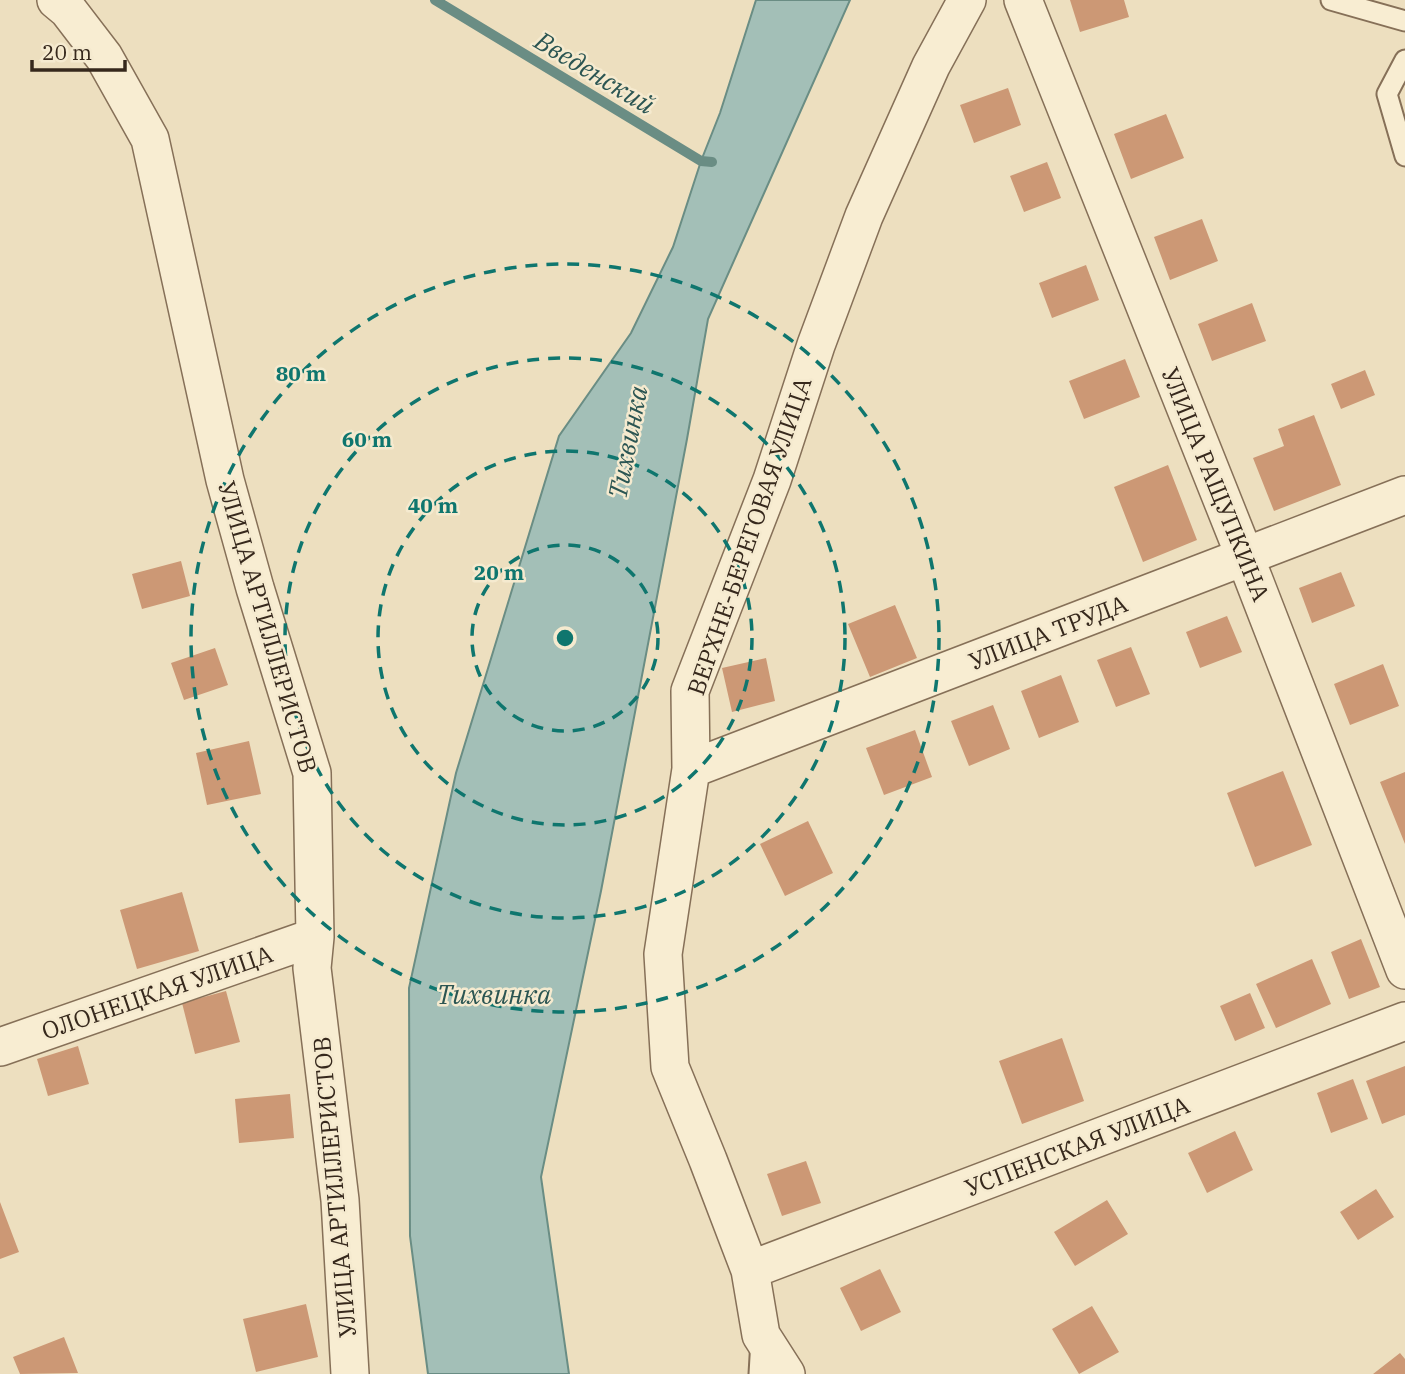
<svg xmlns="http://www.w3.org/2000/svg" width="1405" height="1374" font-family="'IBM Plex Serif',serif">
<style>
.water{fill:#a3bfb7;stroke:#6a8d84;stroke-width:2}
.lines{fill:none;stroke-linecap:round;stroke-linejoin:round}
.stream{stroke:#6a8d84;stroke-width:10}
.building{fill:#cc9875}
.service-casing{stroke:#867058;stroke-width:23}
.minor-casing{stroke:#867058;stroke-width:40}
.service{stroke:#f8edd2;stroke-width:19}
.minor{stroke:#f8edd2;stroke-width:37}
.ring{fill:none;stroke:#0f766e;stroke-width:3.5;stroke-dasharray:12 9}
.labels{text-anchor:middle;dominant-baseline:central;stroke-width:5;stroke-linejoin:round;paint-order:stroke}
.street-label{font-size:24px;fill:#36281c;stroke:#f5eacf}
.water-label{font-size:26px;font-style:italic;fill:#2b5552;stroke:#f5eacf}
.centre{fill:#0f766e;stroke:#f5eacf;stroke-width:3.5}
.ring-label{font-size:21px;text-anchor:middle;font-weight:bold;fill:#0f766e;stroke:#f5eacf;stroke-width:5;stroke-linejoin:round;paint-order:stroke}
</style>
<rect width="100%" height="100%" fill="#eddfbf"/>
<!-- water -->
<path class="water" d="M 756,0 L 850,0 L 708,319 L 687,439 L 601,891 L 541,1177 L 569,1374 L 428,1374 L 410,1236 L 409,988 L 456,773 L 559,436 L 631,333 L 673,247 L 701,161 L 720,113 Z"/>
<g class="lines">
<!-- stream -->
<path class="stream" d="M 435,0 L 701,161 L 712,162"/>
</g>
<!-- building -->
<path class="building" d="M 1070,0 L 1124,0 L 1129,17 L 1080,32 Z
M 1008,88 L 1021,125 L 974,143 L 960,105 Z
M 1166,114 L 1184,158 L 1131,179 L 1114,134 Z
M 1047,162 L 1061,198 L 1024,212 L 1010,176 Z
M 1202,219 L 1218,261 L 1170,280 L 1154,237 Z
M 1086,265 L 1099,300 L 1052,318 L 1039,283 Z
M 1252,303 L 1266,341 L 1212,361 L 1198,324 Z
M 1125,359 L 1140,397 L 1084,419 L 1069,381 Z
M 1365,370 L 1375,395 L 1341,409 L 1331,384 Z
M 1314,415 L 1341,485 L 1274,511 L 1253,458 L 1284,446 L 1278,429 Z
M 1168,465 L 1197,540 L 1143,562 L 1114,487 Z
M 181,561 L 190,596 L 142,609 L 132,574 Z
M 1341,572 L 1355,606 L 1312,623 L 1299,588 Z
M 895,605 L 917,658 L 870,677 L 848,624 Z
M 1227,616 L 1242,652 L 1200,668 L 1186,632 Z
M 1131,647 L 1150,694 L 1116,707 L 1097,660 Z
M 215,648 L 228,685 L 184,700 L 171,663 Z
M 766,658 L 775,701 L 732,712 L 722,668 Z
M 1383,664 L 1399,706 L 1350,725 L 1334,684 Z
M 1061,675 L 1079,722 L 1039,738 L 1021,691 Z
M 993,705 L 1010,749 L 969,766 L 951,721 Z
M 915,730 L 932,777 L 884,795 L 866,748 Z
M 249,741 L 261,794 L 207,805 L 196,753 Z
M 1283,771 L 1312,845 L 1255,867 L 1227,793 Z
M 1405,772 L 1405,844 L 1380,782 Z
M 808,821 L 833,873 L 785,896 L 760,844 Z
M 182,892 L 199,951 L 137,969 L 120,910 Z
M 1361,939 L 1380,987 L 1349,999 L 1331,952 Z
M 1312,959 L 1331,1004 L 1276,1028 L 1256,984 Z
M 226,991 L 240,1042 L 195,1054 L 182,1003 Z
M 1250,993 L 1265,1028 L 1235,1041 L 1220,1006 Z
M 1062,1038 L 1084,1101 L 1022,1124 L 999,1061 Z
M 78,1046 L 89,1084 L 48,1096 L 37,1059 Z
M 1405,1066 L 1405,1115 L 1382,1124 L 1366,1081 Z
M 1353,1079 L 1368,1119 L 1331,1133 L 1317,1093 Z
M 290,1094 L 294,1138 L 239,1143 L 235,1099 Z
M 1235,1131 L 1253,1170 L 1207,1193 L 1188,1153 Z
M 806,1161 L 821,1203 L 782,1216 L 767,1174 Z
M 1376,1189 L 1394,1217 L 1358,1240 L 1340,1212 Z
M 1107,1200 L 1128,1234 L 1075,1266 L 1054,1232 Z
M 0,1202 L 19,1252 L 0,1259 Z
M 880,1269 L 901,1312 L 861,1331 L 840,1288 Z
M 306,1304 L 318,1357 L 256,1372 L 243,1319 Z
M 1092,1306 L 1119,1352 L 1079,1374 L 1052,1329 Z
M 64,1337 L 78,1373 L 20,1374 L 13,1357 Z
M 1400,1353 L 1405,1359 L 1405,1374 L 1373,1374 Z"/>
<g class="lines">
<!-- service casing -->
<g class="service-casing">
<path id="service" d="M 1331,0 L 1405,21
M 1405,60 L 1387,94 L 1405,156
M 759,1374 L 761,1340"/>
</g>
<!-- minor casing -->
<g class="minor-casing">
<path id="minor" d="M 56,0 L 68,10 L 104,57 L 150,139 L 225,480 L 255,588 L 312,773 L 315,937 L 312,968 L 340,1200 L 350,1374
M 1023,0 L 1245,557 L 1405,970
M 691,769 L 1405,495
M 0,1047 L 315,937
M 750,1270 L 1405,1021
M 786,1374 L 761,1335 L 750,1270 L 708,1160 L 670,1067 L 663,954 L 691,769 L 690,691 L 772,480 L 816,345 L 864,216 L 931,66 L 967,0"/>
</g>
<!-- service -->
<use href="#service" class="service"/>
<!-- minor -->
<use href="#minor" class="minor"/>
</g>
<!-- distance rings -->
<g class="ring">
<circle cx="565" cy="638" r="93"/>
<circle cx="565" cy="638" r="187"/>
<circle cx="565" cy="638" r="280"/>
<circle cx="565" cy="638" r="374"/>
</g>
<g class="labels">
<!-- street labels -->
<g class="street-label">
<text transform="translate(1216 484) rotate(68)">УЛИЦА РАЩУПКИНА</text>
<text transform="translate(749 536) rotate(-71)">ВЕРХНЕ-БЕРЕГОВАЯ УЛИЦА</text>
<text transform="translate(268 627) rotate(74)">УЛИЦА АРТИЛЛЕРИСТОВ</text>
<text transform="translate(1048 632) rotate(-21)">УЛИЦА ТРУДА</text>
<text transform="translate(157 992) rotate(-19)">ОЛОНЕЦКАЯ УЛИЦА</text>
<text transform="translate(1077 1146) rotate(-21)">УСПЕНСКАЯ УЛИЦА</text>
<text transform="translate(334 1187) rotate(-95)">УЛИЦА АРТИЛЛЕРИСТОВ</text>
</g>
<!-- water labels -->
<g class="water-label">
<text transform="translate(595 72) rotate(31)">Введенский</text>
<text transform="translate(627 442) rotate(-79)">Тихвинка</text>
<text x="494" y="994">Тихвинка</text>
</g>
</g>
<circle cx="565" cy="638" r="10" class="centre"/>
<g class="ring-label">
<text x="301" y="381">80 m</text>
<text x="367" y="447">60 m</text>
<text x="433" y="513">40 m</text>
<text x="499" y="580">20 m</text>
</g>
<!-- scale -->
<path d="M32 60v10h93v-10" fill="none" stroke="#36281c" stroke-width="3.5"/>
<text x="42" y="60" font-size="21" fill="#36281c" stroke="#f5eacf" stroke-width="5" paint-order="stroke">20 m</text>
</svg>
